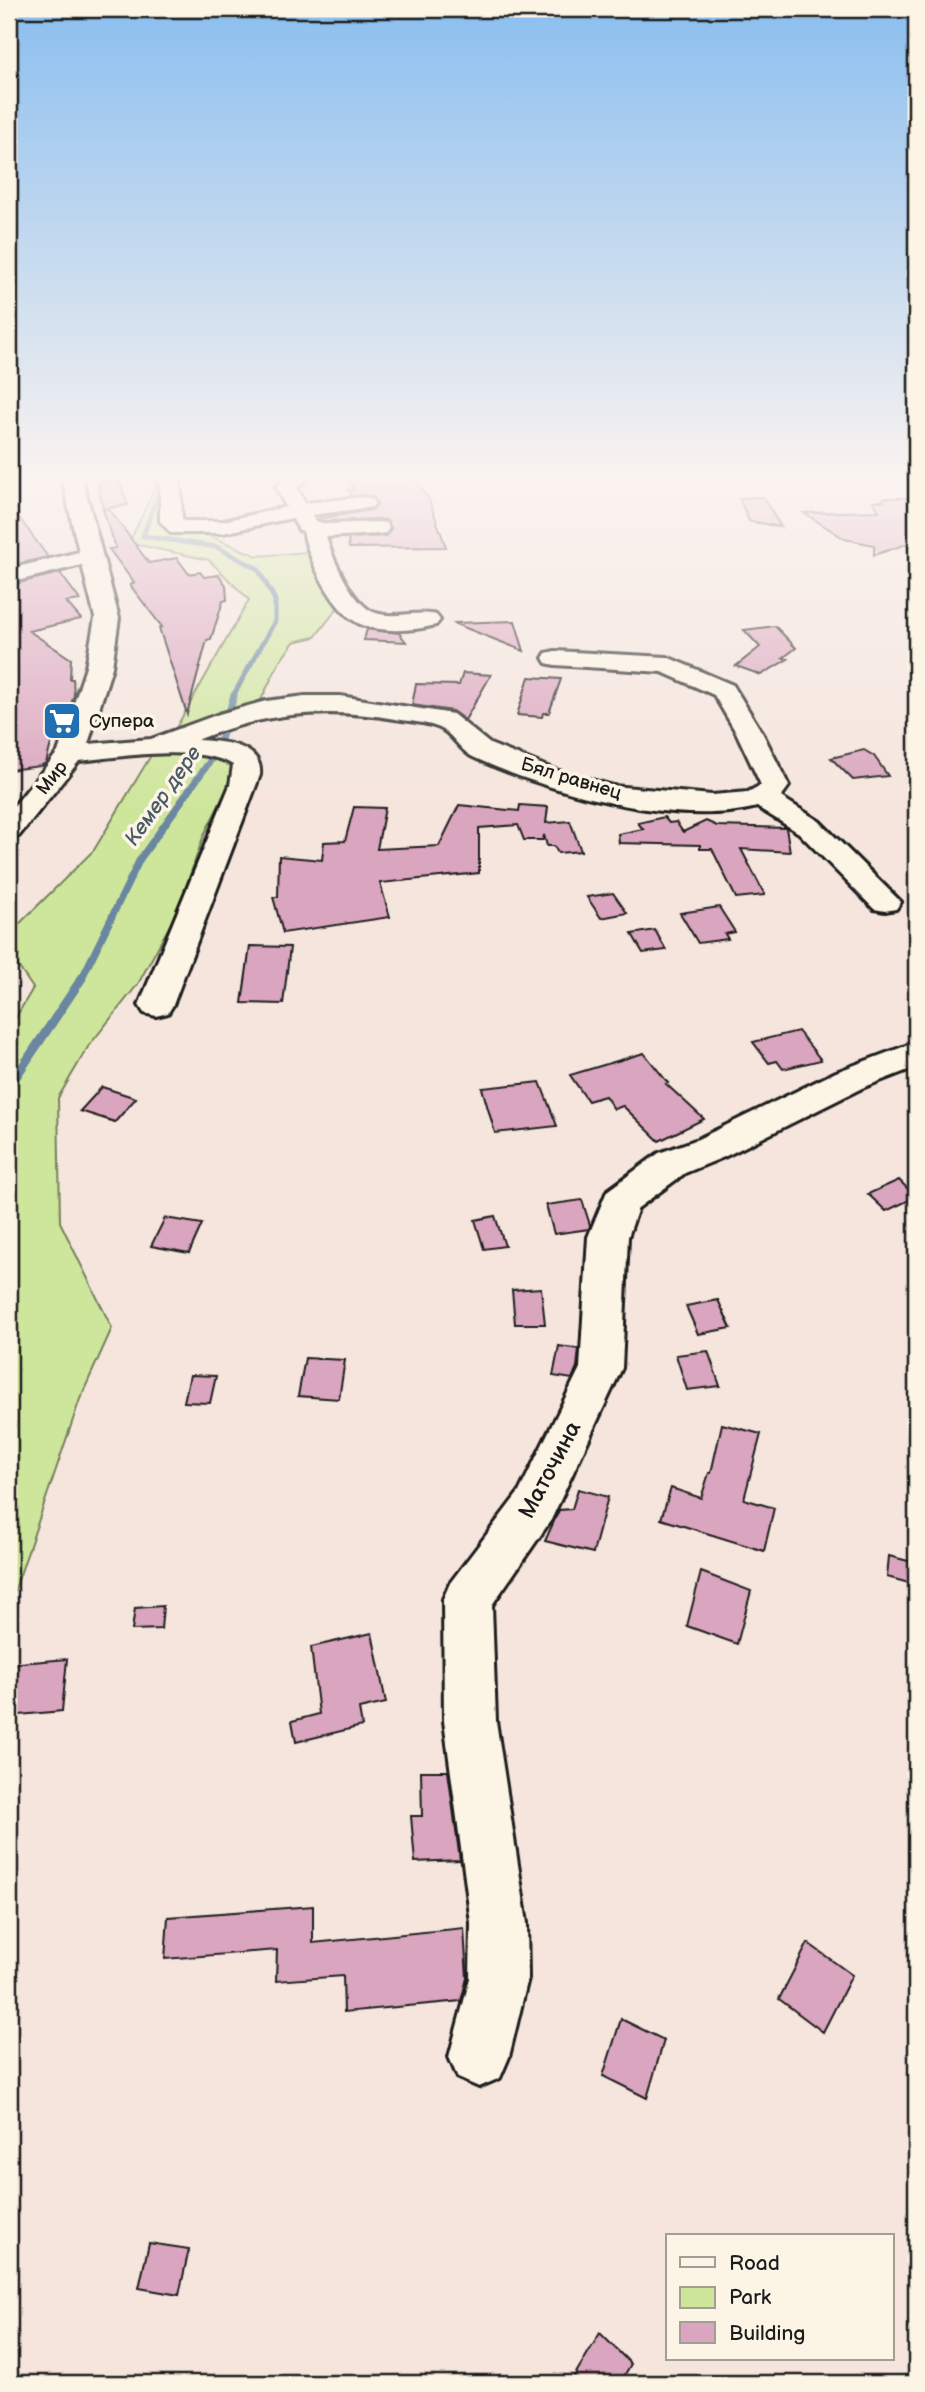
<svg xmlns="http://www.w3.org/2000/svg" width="925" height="2392" font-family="'Balsamiq Sans',sans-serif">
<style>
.green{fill:#cee69c;stroke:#75815c;stroke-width:2}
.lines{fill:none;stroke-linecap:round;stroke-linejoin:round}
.stream-far2{stroke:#6a86a1;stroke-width:5}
.stream-far1{stroke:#6a86a1;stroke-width:7}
.stream{stroke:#6a86a1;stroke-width:9}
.building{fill:#daa5be;stroke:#1c1c1c;stroke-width:2}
.minor-casing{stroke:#1c1c1c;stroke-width:6}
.minor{fill:#fcf5e5;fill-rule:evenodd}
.labels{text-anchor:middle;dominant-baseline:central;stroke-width:7;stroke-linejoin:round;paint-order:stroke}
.far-poi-label{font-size:19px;fill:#1c1c1c;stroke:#fcf5e5;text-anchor:start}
.far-street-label{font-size:19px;fill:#1c1c1c;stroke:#fcf5e5}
.far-water-label{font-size:21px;font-style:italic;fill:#4a5a69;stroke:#fcf5e5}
.street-label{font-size:23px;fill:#1c1c1c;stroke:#fcf5e5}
</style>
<rect width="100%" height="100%" fill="#f5e5dd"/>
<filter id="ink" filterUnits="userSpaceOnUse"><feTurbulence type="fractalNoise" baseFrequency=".0143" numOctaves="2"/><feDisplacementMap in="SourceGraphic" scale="14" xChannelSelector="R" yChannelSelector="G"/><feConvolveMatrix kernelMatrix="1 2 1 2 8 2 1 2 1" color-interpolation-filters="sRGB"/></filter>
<g filter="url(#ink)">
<!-- green -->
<path class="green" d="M 150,474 L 166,476 L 168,528 L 210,536 L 257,556 L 307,552 L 325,587 L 339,606 L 315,637 L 294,642 L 279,663 L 255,712 L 168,742 L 249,600 L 209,560 L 129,543 L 157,484 Z
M 156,747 L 242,759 L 204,835 L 177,912 L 138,984 L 88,1047 L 58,1098 L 60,1222 L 112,1328 L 80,1399 L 9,1607 L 9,1018 L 15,1019 L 33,988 L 9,953 L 9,934 L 94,850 Z"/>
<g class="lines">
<!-- stream-far2 -->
<path class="stream-far2" d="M 159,474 L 160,488 L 143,536 L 217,547 L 258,569 L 275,600 L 275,621 L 233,696"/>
<!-- stream-far1 -->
<path class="stream-far1" d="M 81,980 L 140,859 L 218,750 L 234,695"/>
<!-- stream -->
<path class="stream" d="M 9,1087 L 82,978"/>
</g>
<!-- building -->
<path class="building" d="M 343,474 L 376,474 L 380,479 L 411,474 L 429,500 L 446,547 L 349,548 L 348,538 L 386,536 L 391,527 L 386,520 L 378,519 L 327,521 L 317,519 L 372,510 L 377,505 L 373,496 L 352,496 L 348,490 L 354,489 Z
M 119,480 L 128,505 L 108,508 L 149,563 L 177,558 L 189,574 L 200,572 L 204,577 L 219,575 L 226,585 L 227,600 L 223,601 L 211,639 L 207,640 L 187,714 L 159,628 L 162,627 L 130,585 L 134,583 L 109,549 L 116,548 L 103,510 L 106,509 L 103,509 L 98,482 Z
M 763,497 L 781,527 L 749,521 L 739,498 Z
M 883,498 L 916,498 L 916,541 L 874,555 L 874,545 L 845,539 L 804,513 L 879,511 L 873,501 L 884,501 Z
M 9,504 L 48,557 L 9,566 Z
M 60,573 L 80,600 L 66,602 L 81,619 L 29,631 L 71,659 L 70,679 L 73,679 L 74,695 L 70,707 L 66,707 L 64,725 L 59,725 L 59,736 L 52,740 L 46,763 L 40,766 L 9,770 L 9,585 Z
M 515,621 L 524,651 L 453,623 Z
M 775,626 L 796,648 L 783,658 L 788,659 L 761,675 L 736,666 L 760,647 L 744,630 Z
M 367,629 L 399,633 L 406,642 L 364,640 Z
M 463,673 L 491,675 L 465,720 L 452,711 L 412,705 L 416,684 L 459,685 Z
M 529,677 L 561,679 L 549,713 L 543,713 L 542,717 L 517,715 Z
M 864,750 L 874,756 L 888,776 L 853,780 L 831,758 Z
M 459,805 L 519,811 L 520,805 L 548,807 L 546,823 L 570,821 L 581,851 L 558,853 L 554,846 L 547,846 L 544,835 L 543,840 L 524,840 L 518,825 L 479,828 L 479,873 L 380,883 L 390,917 L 283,933 L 273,897 L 278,897 L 279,856 L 322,860 L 324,842 L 345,841 L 354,807 L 385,808 L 377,849 L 439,846 Z
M 664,817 L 669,823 L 676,822 L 683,832 L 706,821 L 717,826 L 786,828 L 790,852 L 741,849 L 765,895 L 736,898 L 712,849 L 700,849 L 700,845 L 619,843 L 618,834 L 643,829 L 638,823 Z
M 613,893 L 627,913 L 601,918 L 587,897 Z
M 719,907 L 735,932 L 725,934 L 728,939 L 698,943 L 680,913 Z
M 655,930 L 666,950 L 643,953 L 632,934 Z
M 250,946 L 290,947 L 283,1004 L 242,1003 Z
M 798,1031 L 821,1060 L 783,1069 L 777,1061 L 769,1063 L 753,1042 Z
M 644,1053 L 668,1083 L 666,1084 L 704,1119 L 659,1141 L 623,1106 L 614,1109 L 605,1096 L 588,1101 L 570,1075 Z
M 540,1082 L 557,1126 L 495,1133 L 482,1088 Z
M 102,1087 L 136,1098 L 115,1122 L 80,1111 Z
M 899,1180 L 916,1197 L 886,1211 L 868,1194 Z
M 582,1200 L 590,1225 L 589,1229 L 554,1234 L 546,1205 Z
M 495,1216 L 505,1246 L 484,1249 L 475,1220 Z
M 165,1218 L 202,1224 L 189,1253 L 151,1246 Z
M 541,1288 L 545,1324 L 515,1324 L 512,1290 Z
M 718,1300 L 731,1328 L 698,1334 L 686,1306 Z
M 559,1346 L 579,1349 L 577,1367 L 572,1379 L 553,1376 Z
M 708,1351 L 720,1386 L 687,1390 L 676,1355 Z
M 305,1358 L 345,1360 L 339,1399 L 298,1396 Z
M 190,1375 L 216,1376 L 210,1403 L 184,1402 Z
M 722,1424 L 761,1434 L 744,1499 L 774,1508 L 764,1551 L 661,1519 L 671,1488 L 701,1498 L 709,1473 L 711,1473 Z
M 578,1489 L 608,1497 L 593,1553 L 545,1541 L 559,1510 L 572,1509 Z
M 889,1556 L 916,1563 L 916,1585 L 887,1577 Z
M 701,1572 L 751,1591 L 737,1644 L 687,1626 Z
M 163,1606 L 161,1629 L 132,1630 L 135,1608 Z
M 372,1633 L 386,1703 L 359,1709 L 362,1726 L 296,1742 L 292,1721 L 319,1714 L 311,1647 Z
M 67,1659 L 62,1711 L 9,1716 L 9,1664 Z
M 421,1771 L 448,1771 L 460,1860 L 415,1862 L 411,1816 L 422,1816 Z
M 313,1906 L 313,1943 L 464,1928 L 467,1978 L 461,2001 L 344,2012 L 343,1976 L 276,1981 L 277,1950 L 165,1959 L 168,1917 Z
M 808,1943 L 852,1975 L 823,2032 L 779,1999 Z
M 621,2019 L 664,2040 L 647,2098 L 603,2076 Z
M 149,2243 L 189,2249 L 179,2295 L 139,2288 Z
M 600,2333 L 631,2364 L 620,2383 L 570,2383 Z"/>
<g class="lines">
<!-- minor casing -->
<g class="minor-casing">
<path id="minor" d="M 61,474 L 81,474 L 119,618 L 112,667 L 88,744 L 151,739 L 219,714 L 266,701 L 305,696 L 340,696 L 453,714 L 490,744 L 555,770 L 613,786 L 712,795 L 748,792 L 761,785 L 737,734 L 714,695 L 662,672 L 555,665 L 546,663 L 543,658 L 546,653 L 555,651 L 667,657 L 733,685 L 763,734 L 789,786 L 781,797 L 819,821 L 901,902 L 896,909 L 885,911 L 874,909 L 799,833 L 757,807 C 676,828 548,792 473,757 C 459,750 452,732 437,727 C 424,722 408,721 395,719 C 325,707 263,713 197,740 C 220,741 263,744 260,775 L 173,1005 L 168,1013 L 156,1016 L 144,1013 L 139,1005 L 230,785 L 233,765 C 198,744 119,757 79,761 L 19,836 L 9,839 L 9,812 L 58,752 L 86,667 L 95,618 L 82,565 L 9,583 L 9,569 L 79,552 Z
M 160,474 L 180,474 L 182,519 L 184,521 L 223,521 L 286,507 L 276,487 L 290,474 L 312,474 L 297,488 L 305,503 L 365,497 L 372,499 L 375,503 L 372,507 L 312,515 L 315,521 L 327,524 L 378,522 L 386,523 L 389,528 L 386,533 L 378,534 L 326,537 C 333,559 353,606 376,613 C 395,619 417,610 436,615 L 440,620 L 436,625 C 414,631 381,633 360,624 C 333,612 308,558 303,531 L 299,530 L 292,518 L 223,533 L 171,533 L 160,521 Z
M 916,1042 L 916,1067 L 862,1088 L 724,1157 L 685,1173 L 638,1208 L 628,1237 L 622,1368 L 551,1520 L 492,1605 L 496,1721 L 527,1923 L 528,1978 L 509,2057 L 500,2078 L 479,2087 L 458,2078 L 449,2057 L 470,1978 L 471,1923 L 444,1721 L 443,1599 L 450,1583 L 519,1492 L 580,1368 L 588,1237 L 607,1191 L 659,1153 L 698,1139 L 836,1072 Z"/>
</g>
<!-- minor -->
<use href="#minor" class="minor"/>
</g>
</g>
<!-- sky -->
<linearGradient id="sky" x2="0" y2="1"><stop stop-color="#8abeef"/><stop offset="0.59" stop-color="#faf3f0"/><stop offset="1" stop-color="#faf3f0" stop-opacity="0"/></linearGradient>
<rect width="925" height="808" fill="url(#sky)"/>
<!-- icons -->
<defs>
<g id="supermarket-square" transform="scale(2.0125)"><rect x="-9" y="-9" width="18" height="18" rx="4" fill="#1f6fb2" stroke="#fcf5e5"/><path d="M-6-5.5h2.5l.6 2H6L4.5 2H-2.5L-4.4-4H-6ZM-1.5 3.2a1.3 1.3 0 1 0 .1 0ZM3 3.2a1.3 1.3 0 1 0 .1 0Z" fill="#fff"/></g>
</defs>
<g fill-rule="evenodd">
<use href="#supermarket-square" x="62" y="721"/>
</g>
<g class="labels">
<!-- far-poi labels -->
<g class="far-poi-label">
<text x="89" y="721">Супера</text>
</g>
<!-- far-street labels -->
<g class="far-street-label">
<text transform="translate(52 778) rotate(-52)">Мир</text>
<text transform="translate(571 779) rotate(17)">Бял равнец</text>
</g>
<!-- far-water labels -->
<g class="far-water-label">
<text transform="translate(163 796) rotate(-55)">Кемер дере</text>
</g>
<!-- street labels -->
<g class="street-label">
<text transform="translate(550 1470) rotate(-62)">Маточина</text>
</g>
</g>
<!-- margin -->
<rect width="925" height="2392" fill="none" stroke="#fcf5e5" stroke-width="35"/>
<rect x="18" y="18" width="890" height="2357" fill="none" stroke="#1c1c1c" stroke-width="2.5" filter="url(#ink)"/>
<!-- legend -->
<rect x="666" y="2234" width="228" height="126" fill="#fcf5e5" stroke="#a29e95" stroke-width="2"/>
<rect x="680" y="2257" width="35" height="10" fill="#fcf5e5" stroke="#a29e95" stroke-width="2"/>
<text x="729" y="2270" font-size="21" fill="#1c1c1c">Road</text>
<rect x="680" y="2287" width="35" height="21" fill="#cee69c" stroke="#a29e95" stroke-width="2"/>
<text x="729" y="2304" font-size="21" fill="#1c1c1c">Park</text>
<rect x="680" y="2322" width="35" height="21" fill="#daa5be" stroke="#a29e95" stroke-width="2"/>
<text x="729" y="2340" font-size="21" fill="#1c1c1c">Building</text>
</svg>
